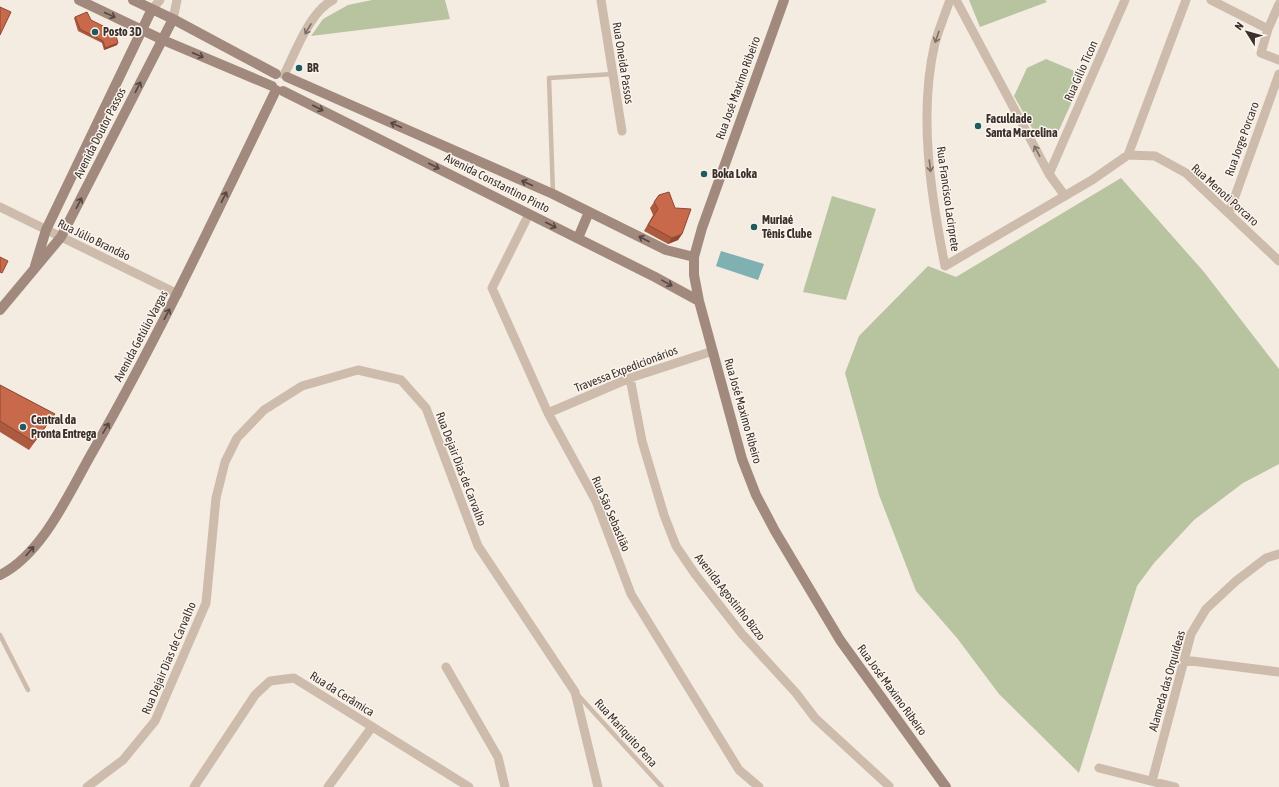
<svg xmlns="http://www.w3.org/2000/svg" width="1279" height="787" font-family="'Asap Condensed',sans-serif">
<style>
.green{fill:#b8c4a0}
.water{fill:#7fb0b2}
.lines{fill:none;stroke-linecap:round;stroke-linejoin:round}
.lane{stroke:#cdbbac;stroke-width:4.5}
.street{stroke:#cdbbac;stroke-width:9}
.secondary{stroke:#a18a7d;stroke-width:10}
.wall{fill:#ac5a40}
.shaded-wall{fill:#8c4a34}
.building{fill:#c8694b;stroke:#8c4a34}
.oneway{stroke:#544640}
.oneway2{stroke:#7d6f65}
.poi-dot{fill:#1f5a5e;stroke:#fbf5ee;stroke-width:1.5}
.labels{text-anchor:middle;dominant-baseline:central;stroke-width:3;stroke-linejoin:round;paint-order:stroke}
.poi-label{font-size:12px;font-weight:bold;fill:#3b302b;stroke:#fbf5ee;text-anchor:start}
.street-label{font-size:12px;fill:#3b302b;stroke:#fbf5ee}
</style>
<rect width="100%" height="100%" fill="#f4ebe1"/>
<!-- green -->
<path class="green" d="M 372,0 L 445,0 L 450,19 L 311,36 L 323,19 L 348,5 Z
M 969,0 L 1045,0 L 1047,2 L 980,27 Z
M 1046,59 L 1084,75 L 1055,139 L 1033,130 L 1014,96 L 1027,68 Z
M 1121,178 L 1204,272 L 1279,369 L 1279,464 L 1243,483 L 1194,520 L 1154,563 L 1137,586 L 1079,773 L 999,694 L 957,638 L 916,591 L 879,495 L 845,373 L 859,336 L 928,266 L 956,277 Z
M 832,196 L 876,209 L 846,300 L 803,292 Z"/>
<!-- water -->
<path class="water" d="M 721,251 L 764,264 L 758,280 L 716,266 Z"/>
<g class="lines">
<!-- lane -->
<path class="lane" d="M 553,194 L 549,78 L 613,74
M 0,635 L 28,690
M 578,695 L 662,787"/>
<!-- street -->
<path class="street" d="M 601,0 L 622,131
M 950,0 C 945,14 939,29 935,43 C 918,114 931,196 945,266 L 1092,180 L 1128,155 L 1155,156 L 1186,173 L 1279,261
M 956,0 L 1049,174 L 1065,196
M 1211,0 L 1268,29
M 1279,4 L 1268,29 L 1261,53 L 1279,60
M 152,9 L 160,0
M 173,19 L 177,0
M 284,75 C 295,53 310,11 333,0
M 1128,155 L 1186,0
M 1049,174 L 1125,0
M 0,207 L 178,294
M 1229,213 L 1279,74
M 529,214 L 492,288 L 548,413 L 596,501 L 631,594 L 739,770 L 759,787
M 630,378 L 642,441 L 664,515 L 676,546 L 695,574 L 742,634 L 796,693 L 815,718 L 889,786
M 548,413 L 630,378 L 713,351
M 1184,660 L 1279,672
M 446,667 L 498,757 L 505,787
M 1099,768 L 1175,787
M 1152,781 L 1191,634 L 1206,609 L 1236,581 L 1266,558 L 1279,554
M 87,787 L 123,760 L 155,721 L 206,603 L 216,498 L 225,462 L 237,438 L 264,410 L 302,386 L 358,370 L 401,380 L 426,408 L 478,546 L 575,692 L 598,787
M 194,787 L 255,695 L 270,681 L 294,678 L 469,787
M 328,787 L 372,727"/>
<!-- secondary -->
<path class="secondary" d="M 79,0 L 163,40 L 272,86
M 133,0 L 173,19 L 276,74
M 784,0 L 702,228 L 694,257 L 694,275 L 699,301 L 742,459 L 756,495 L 775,531 L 840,640 L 946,787
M 287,77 L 553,194 L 666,250 L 694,257
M 283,91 L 655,277 L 699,301
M 578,238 L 589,212
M 35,266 L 46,230 L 152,9
M 0,310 L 61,237 L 173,19
M 0,575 C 43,554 70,491 93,451 C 160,334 217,212 276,90"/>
</g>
<!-- wall -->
<path class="wall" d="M 75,17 L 91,20 L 117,45 L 104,50 L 102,43 L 78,31 L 74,18 Z
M 659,195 L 682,234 L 678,240 L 668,244 L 644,231 L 653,215 L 650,208 Z
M 0,385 L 55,414 L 29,450 L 0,432 Z"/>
<!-- shaded-wall -->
<path class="shaded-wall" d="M 118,43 L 117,45 L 104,50 L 105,48 Z
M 682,234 L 678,240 L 668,244 L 672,238 Z"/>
<!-- building -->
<path class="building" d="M 0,7 L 11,12 L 0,35 Z
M 87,12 L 91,20 L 115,32 L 118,43 L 105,48 L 103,41 L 80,29 L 75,17 Z
M 669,192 L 675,208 L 691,209 L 682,234 L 672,238 L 648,225 L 658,209 L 654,202 L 659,195 Z
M 0,257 L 8,261 L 2,273 L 0,272 Z
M 0,385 L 55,414 L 34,442 L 0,421 Z"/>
<!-- one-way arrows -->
<defs><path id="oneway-shaft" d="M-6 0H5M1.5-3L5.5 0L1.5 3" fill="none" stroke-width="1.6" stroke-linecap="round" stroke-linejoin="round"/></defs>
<g class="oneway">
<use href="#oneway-shaft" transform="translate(110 15) rotate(25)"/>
<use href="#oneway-shaft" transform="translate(198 55) rotate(23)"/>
<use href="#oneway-shaft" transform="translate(138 87) rotate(-63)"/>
<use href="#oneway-shaft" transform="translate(318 108) rotate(27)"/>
<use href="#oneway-shaft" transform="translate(396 125) rotate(-156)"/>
<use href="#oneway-shaft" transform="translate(434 166) rotate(27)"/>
<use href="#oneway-shaft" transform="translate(527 183) rotate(-156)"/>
<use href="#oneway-shaft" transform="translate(224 197) rotate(-64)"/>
<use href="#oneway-shaft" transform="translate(79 203) rotate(-63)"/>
<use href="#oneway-shaft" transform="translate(551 225) rotate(27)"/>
<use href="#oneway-shaft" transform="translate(644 239) rotate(-153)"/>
<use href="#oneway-shaft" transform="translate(667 283) rotate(29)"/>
<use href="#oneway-shaft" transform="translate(167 314) rotate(-62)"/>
<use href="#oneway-shaft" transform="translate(106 428) rotate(-60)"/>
<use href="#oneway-shaft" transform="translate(30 551) rotate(-49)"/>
</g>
<g class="oneway2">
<use href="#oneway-shaft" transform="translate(308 29) rotate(121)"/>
<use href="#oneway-shaft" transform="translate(937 37) rotate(109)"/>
<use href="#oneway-shaft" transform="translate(1037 151) rotate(-118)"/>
<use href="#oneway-shaft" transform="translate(930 166) rotate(83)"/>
</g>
<!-- markers -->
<g class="poi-dot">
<circle cx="95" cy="32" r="4"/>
<circle cx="299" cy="68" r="4"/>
<circle cx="978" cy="126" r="4"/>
<circle cx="704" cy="174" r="4"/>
<circle cx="754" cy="227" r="4"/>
<circle cx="23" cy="427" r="4"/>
</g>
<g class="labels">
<!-- poi labels -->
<g class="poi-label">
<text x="103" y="32">Posto 3D</text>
<text x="307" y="68">BR</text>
<text x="986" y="119">Faculdade<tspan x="986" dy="14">Santa Marcelina</tspan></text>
<text x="712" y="174">Boka Loka</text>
<text x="762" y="220">Muriaé<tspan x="762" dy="14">Tênis Clube</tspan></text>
<text x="31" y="420">Central da<tspan x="31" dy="14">Pronta Entrega</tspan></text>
</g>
<!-- street labels -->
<g class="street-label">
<text transform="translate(623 63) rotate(81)">Rua Oneida Passos</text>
<text transform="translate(1081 71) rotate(-66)">Rua Gilio Ticon</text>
<text transform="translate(738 88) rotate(-70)">Rua José Maximo Ribeiro</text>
<text transform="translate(100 133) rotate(-63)">Avenida Doutor Passos</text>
<text transform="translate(1242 139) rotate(-70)">Rua Jorge Porcaro</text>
<text transform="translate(497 183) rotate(27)">Avenida Constantino Pinto</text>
<text transform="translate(1225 195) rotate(42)">Rua Menoti Porcaro</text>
<text transform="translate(948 199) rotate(82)">Rua Francisco Lacirprete</text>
<text transform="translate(94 240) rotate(26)">Rua Júlio Brandão</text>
<text transform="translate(141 336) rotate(-62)">Avenida Getúlio Vargas</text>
<text transform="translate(626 369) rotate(-21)">Travessa Expedicionários</text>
<text transform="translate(743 411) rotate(74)">Rua José Maximo Ribeiro</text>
<text transform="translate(461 469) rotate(69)">Rua Dejair Dias de Carvalho</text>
<text transform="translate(611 514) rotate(67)">Rua São Sebastião</text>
<text transform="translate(730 597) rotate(52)">Avenida Agostinho Bizzo</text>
<text transform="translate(169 658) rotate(-67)">Rua Dejair Dias de Carvalho</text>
<text transform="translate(1167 681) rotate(-74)">Alameda das Orquídeas</text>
<text transform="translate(892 690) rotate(54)">Rua José Maximo Ribeiro</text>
<text transform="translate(342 694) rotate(32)">Rua da Cerâmica</text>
<text transform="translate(626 733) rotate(48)">Rua Mariquito Pena</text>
</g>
</g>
<!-- north arrow -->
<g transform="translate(1247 32) rotate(307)" stroke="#fbf5ee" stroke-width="3" paint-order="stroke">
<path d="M0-3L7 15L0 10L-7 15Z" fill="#3b302b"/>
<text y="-6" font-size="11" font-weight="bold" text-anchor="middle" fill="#3b302b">N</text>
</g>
</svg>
